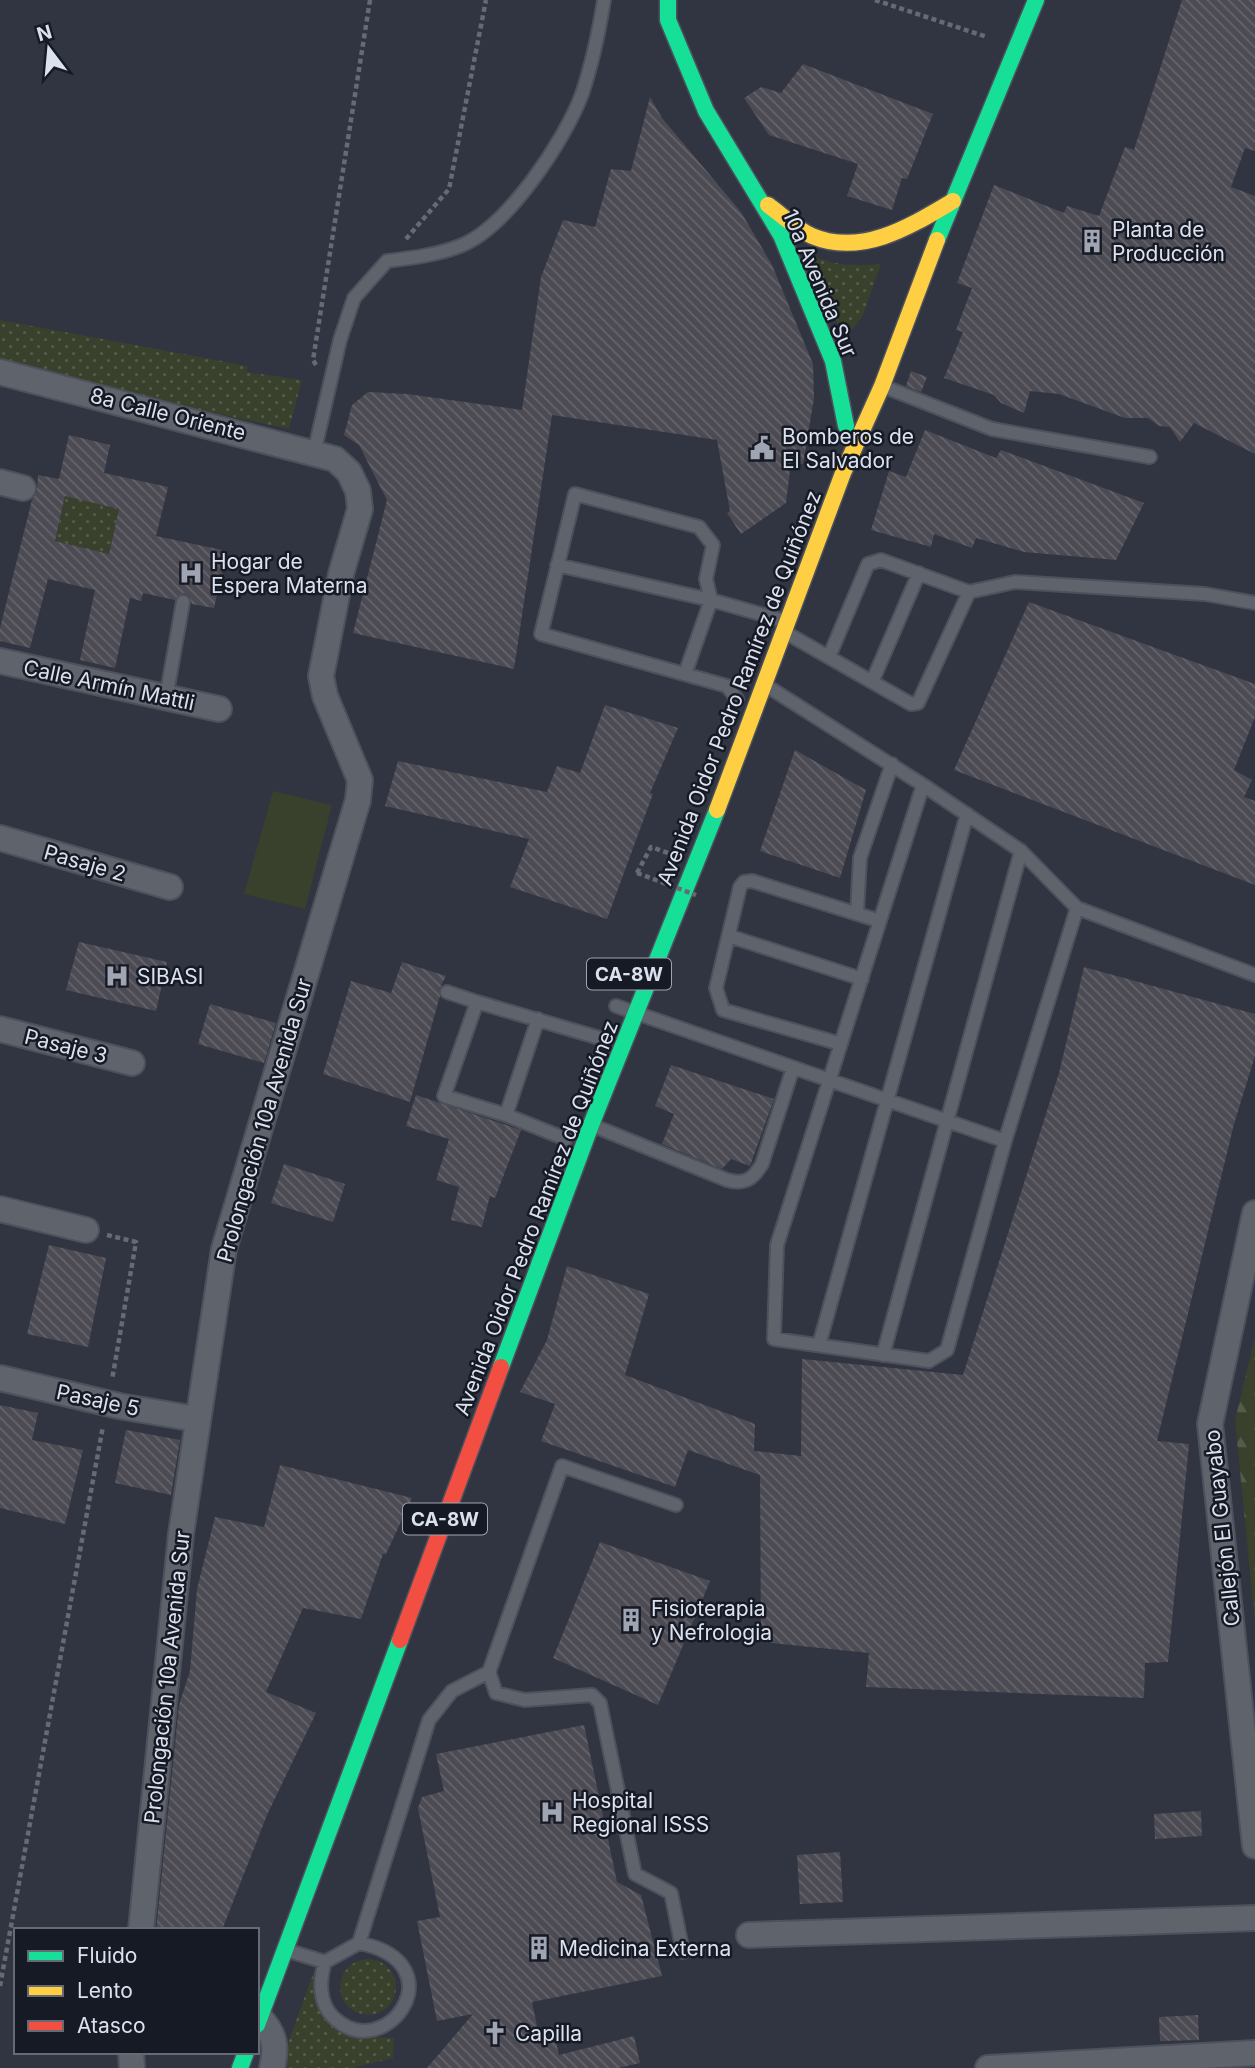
<svg xmlns="http://www.w3.org/2000/svg" width="1255" height="2068" font-family="Inter,sans-serif">
<style>
.green{fill:url(#green-dots)}
.forest{fill:url(#forest-firs)}
.pitch{fill:#39402b}
.building{fill:url(#building-back-hatch);fill-rule:evenodd}
.lines{fill:none;stroke-linecap:round;stroke-linejoin:round}
.lane-casing{stroke:#4c515c;stroke-width:16}
.street-casing{stroke:#4c515c;stroke-width:28}
.fast-casing{stroke:#4c515c;stroke-width:19}
.slow-casing{stroke:#4c515c;stroke-width:19}
.jam-casing{stroke:#4c515c;stroke-width:19}
.path{stroke:#666b73;stroke-width:4.5;stroke-dasharray:5 3.5;stroke-linecap:butt}
.lane{stroke:#5f636c;stroke-width:12}
.street{stroke:#5f636c;stroke-width:24}
.fast{stroke:#16e098;stroke-width:16}
.slow{stroke:#ffcf43;stroke-width:16}
.jam{stroke:#f24e42;stroke-width:16}
.path-bridge{stroke:#666b73;stroke-width:4.5;stroke-dasharray:5 3.5;stroke-linecap:butt}
.labels{text-anchor:middle;dominant-baseline:central;stroke-width:5;stroke-linejoin:round;paint-order:stroke}
.shield{fill:#161a24;stroke:#a0a5b2;stroke-width:2}
.shield-label{font-size:19px;font-weight:bold;fill:#dbe1ef}
.poi-label{font-size:21px;fill:#dbe1ef;stroke:#161a24;text-anchor:start}
.street-label{font-size:21px;fill:#dbe1ef;stroke:#161a24}
</style>
<defs>
<pattern id="green-dots" width="8" height="8" patternUnits="userSpaceOnUse" patternTransform="scale(1.75)"><rect width="8" height="8" fill="#39402b"/><path d="M2 2h.1M6 6h.1" fill="none" stroke="#555b4a" stroke-width="1.8" stroke-linecap="round"/></pattern>
<pattern id="forest-firs" width="22" height="20" patternUnits="userSpaceOnUse" patternTransform="scale(1.75)"><rect width="22" height="20" fill="#39402b"/><path d="M5 1l3.5 6h-7zM16 11l3.5 6h-7z" fill="#555b4a"/></pattern>
<pattern id="building-back-hatch" width="6" height="6" patternUnits="userSpaceOnUse" patternTransform="scale(1.75)"><rect width="6" height="6" fill="#4c4a52"/><path d="M-1 5l2 2M0 0l6 6M5-1l2 2" fill="none" stroke="#65646b"/></pattern>
</defs>
<rect width="100%" height="100%" fill="#303541"/>
<!-- green -->
<path class="green" d="M 810,254 C 832,266 857,266 881,264 L 863,315 L 844,341 Z
M 0,320 L 248,366 L 247,372 L 302,380 L 289,429 L 0,367 Z
M 68,485 L 119,509 L 109,554 L 55,541 Z
M340 1987a28 28 0 1 1 56 0a28 28 0 1 1-56 0Z
M 313,1974 L 318,1978 L 330,2022 L 356,2036 L 394,2038 L 393,2058 L 352,2068 L 279,2068 Z"/>
<!-- forest -->
<path class="forest" d="M 1255,1337 L 1255,1623 L 1235,1420 Z"/>
<!-- pitch -->
<path class="pitch" d="M 273,791 L 332,805 L 305,909 L 244,894 Z"/>
<!-- building -->
<path class="building" d="M 1182,0 L 1255,0 L 1255,151 L 1245,148 L 1231,187 L 1255,196 L 1255,454 L 1194,423 L 1180,442 L 1170,427 L 1159,426 L 1148,418 L 1125,418 L 1059,394 L 1030,391 L 1024,413 L 1001,403 L 994,395 L 944,378 L 963,332 L 956,330 L 972,288 L 957,283 L 994,185 L 1064,213 L 1067,206 L 1099,216 L 1125,147 L 1134,150 Z
M 803,64 L 933,114 L 907,179 L 902,178 L 892,210 L 847,196 L 858,164 L 769,135 L 744,98 L 761,87 L 781,93 Z
M 650,97 L 662,118 L 741,212 L 772,265 L 813,364 L 814,398 L 803,464 L 791,462 L 786,503 L 741,534 L 727,513 L 730,511 L 717,440 L 552,415 L 514,669 L 353,633 L 387,500 L 359,445 L 344,435 L 352,405 L 368,392 L 407,394 L 522,410 L 541,277 L 563,220 L 595,227 L 611,169 L 631,171 Z
M 911,371 L 927,377 L 921,392 L 906,386 Z
M 925,430 L 996,458 L 1001,450 L 1144,503 L 1116,560 L 1024,552 L 976,538 L 972,548 L 934,534 L 931,547 L 871,530 L 889,471 L 906,477 Z
M 69,435 L 110,445 L 104,473 L 168,487 L 156,536 L 227,551 L 214,608 L 192,604 L 189,596 L 184,593 L 175,600 L 143,593 L 141,601 L 130,598 L 115,668 L 80,660 L 95,590 L 48,579 L 30,648 L 0,641 L 0,628 L 32,500 L 37,491 L 38,475 L 59,479 ZM 65,496 L 119,509 L 109,554 L 55,541 Z
M 1029,602 L 1255,684 L 1255,717 L 1234,770 L 1252,780 L 1244,797 L 1255,801 L 1255,885 L 954,770 Z
M 605,705 L 678,728 L 650,793 L 653,794 L 607,919 L 510,887 L 529,839 L 385,806 L 398,761 L 547,792 L 557,766 L 580,773 Z
M 795,750 L 866,790 L 840,878 L 760,851 Z
M 79,942 L 167,962 L 156,1011 L 66,990 Z
M 402,962 L 446,976 L 439,990 L 440,996 L 410,1102 L 323,1074 L 351,981 L 391,993 Z
M 1084,967 L 1255,1014 L 1255,1056 L 1234,1124 L 1157,1441 L 1189,1444 L 1168,1662 L 1145,1663 L 1144,1698 L 866,1687 L 869,1653 L 761,1642 L 760,1475 L 688,1450 L 675,1487 L 541,1441 L 555,1404 L 520,1392 L 547,1340 L 567,1266 L 649,1294 L 625,1375 L 755,1424 L 754,1451 L 801,1456 L 802,1359 L 963,1375 L 1059,1073 Z
M 210,1004 L 276,1023 L 264,1063 L 198,1044 Z
M 671,1065 L 774,1099 L 750,1166 L 731,1159 L 722,1169 L 662,1144 L 674,1114 L 655,1106 Z
M 416,1095 L 521,1130 L 495,1198 L 490,1196 L 482,1227 L 451,1220 L 459,1187 L 436,1180 L 449,1139 L 406,1126 Z
M 284,1164 L 345,1184 L 333,1222 L 271,1203 Z
M 49,1245 L 106,1258 L 88,1347 L 27,1334 Z
M 0,1405 L 38,1413 L 32,1440 L 83,1450 L 65,1524 L 0,1508 Z
M 126,1430 L 180,1440 L 171,1495 L 115,1483 Z
M 280,1465 L 412,1498 L 386,1554 L 383,1554 L 361,1619 L 303,1608 L 266,1692 L 316,1713 L 267,1815 L 222,1930 L 156,1930 L 179,1705 L 190,1671 L 197,1589 L 215,1517 L 264,1527 Z
M 600,1542 L 710,1581 L 658,1705 L 553,1658 Z
M 584,1725 L 617,1882 L 641,1895 L 662,1976 L 532,2002 L 541,2045 L 556,2041 L 559,2055 L 634,2036 L 640,2063 L 618,2068 L 427,2068 L 473,2014 L 437,2021 L 417,1921 L 440,1917 L 418,1808 L 422,1797 L 444,1791 L 436,1754 Z
M 1201,1811 L 1202,1836 L 1155,1839 L 1154,1814 Z
M 840,1852 L 843,1902 L 800,1904 L 797,1855 Z
M 1198,2015 L 1199,2040 L 1160,2041 L 1159,2017 Z"/>
<g class="lines">
<!-- lane casing -->
<g class="lane-casing">
<path id="lane" d="M 885,387 L 992,429 L 1150,457
M 314,453 L 340,340 L 354,298 L 387,261 C 411,258 437,255 460,246 C 507,228 565,140 582,94 C 592,64 599,31 604,0
M 557,565 L 711,600 L 785,621
M 969,592 L 1015,582 L 1205,594 L 1255,603
M 788,634 L 911,704 L 918,703 L 969,592 L 881,560 L 868,564 L 829,657
M 685,674 L 711,600 L 706,579 L 713,545 L 699,527 L 575,494 L 541,634 L 727,686 L 737,699
M 872,682 L 919,573
M 770,688 L 923,785 L 1021,851 L 1077,908 L 1255,975
M 166,698 L 183,602
M 923,785 L 777,1245 L 774,1339 L 929,1361 L 947,1350 L 1005,1141 L 1077,908
M 857,913 L 860,858 L 892,764
M 729,936 L 862,979
M 447,992 L 477,1002
M 616,1006 L 1005,1141
M 841,1044 L 723,1010 L 716,988 L 740,887 L 744,882 L 752,881 L 880,921
M 506,1115 L 538,1019
M 594,1126 L 727,1180 C 745,1185 753,1179 762,1164 L 793,1068
M 566,1139 L 506,1115 L 444,1096 L 477,1002 L 603,1039
M 819,1345 L 967,814
M 883,1355 L 1021,851
M 489,1672 L 496,1693 L 525,1700 L 592,1695 L 600,1703 L 635,1874 L 671,1893 L 683,1952
M 359,1943 L 429,1720 L 452,1691 L 489,1672 L 562,1466 L 676,1505
M 359,1943 C 460,1963 385,2068 333,2017 C 319,2003 319,1981 325,1962 Z
M 289,1951 L 325,1962"/>
</g>
<!-- street casing -->
<g class="street-casing">
<path id="street" d="M 0,372 L 335,459 L 349,472 L 358,491 L 360,509 L 341,574 L 321,676 L 325,696 L 360,780 L 358,800 L 224,1249 L 181,1534 L 141,1930
M 0,482 L 23,488
M 0,661 L 219,709
M 0,838 L 170,887
M 0,1029 L 132,1063
M 0,1209 L 86,1230
M 1255,1213 L 1210,1424 L 1255,1846
M 0,1378 L 119,1406 L 196,1419
M 749,1935 L 1255,1918
M 260,2018 C 275,2034 277,2047 272,2068
M 131,2052 L 132,2068
M 988,2068 L 1255,2053"/>
</g>
<!-- fast casing -->
<g class="fast-casing">
<path id="fast" d="M 668,0 L 668,20 L 706,111 L 781,235 L 833,361 L 846,426
M 937,240 L 1036,0
M 501,1367 L 591,1125 L 717,810
M 257,2025 L 400,1640
M 240,2068 L 246,2052"/>
</g>
<!-- slow casing -->
<g class="slow-casing">
<path id="slow" d="M 768,205 C 782,215 796,229 812,236 C 862,257 911,226 953,201
M 717,810 L 843,473 L 882,386 L 937,240"/>
</g>
<!-- jam casing -->
<g class="jam-casing">
<path id="jam" d="M 400,1640 L 501,1367"/>
</g>
<!-- path -->
<path class="path" d="M 875,0 L 987,37
M 406,239 L 449,189 L 486,0
M 316,365 L 313,360 L 370,0
M 637,873 L 651,847 L 668,853
M 107,1235 L 136,1242 L 112,1380
M 0,1986 L 103,1426"/>
<!-- lane -->
<use href="#lane" class="lane"/>
<!-- street -->
<use href="#street" class="street"/>
<!-- fast -->
<use href="#fast" class="fast"/>
<!-- slow -->
<use href="#slow" class="slow"/>
<!-- jam -->
<use href="#jam" class="jam"/>
<!-- path-bridge -->
<path class="path-bridge" d="M 637,873 L 696,895"/>
</g>
<!-- icons -->
<defs>
<g id="building-bare" transform="scale(1.89)"><path d="M-4-6H4V6H1V3H-1V6H-4ZM-2.5-4.3h1.7v1.8h-1.7ZM.8-4.3h1.7v1.8H.8ZM-2.5-1h1.7V.8h-1.7ZM.8-1h1.7V.8H.8Z" fill="#9fa5b2" stroke="#161a24" stroke-width="2.5" paint-order="stroke"/></g>
<g id="civic-bare" transform="scale(1.89)"><path d="M-.6-6.5H3V-4.5H.6V-3L4-1V1h2V6H-6V1h2V-1L-.6-3ZM-1.2 2.5V6h2.4V2.5Z" fill="#9fa5b2" stroke="#161a24" stroke-width="2.5" paint-order="stroke"/></g>
<g id="hospital-bare" transform="scale(1.89)"><path d="M-5-5h3v3.5h4V-5h3V5h-3V1.5h-4V5h-3Z" fill="#9fa5b2" stroke="#161a24" stroke-width="2.5" paint-order="stroke"/></g>
<g id="church-bare" transform="scale(1.89)"><path d="M-1.2-6h2.4v3.5h3.3v2.4h-3.3V6h-2.4V-.1h-3.3v-2.4h3.3Z" fill="#9fa5b2" stroke="#161a24" stroke-width="2.5" paint-order="stroke"/></g>
</defs>
<g fill-rule="evenodd">
<use href="#building-bare" x="1092" y="241"/>
<use href="#civic-bare" x="762" y="448"/>
<use href="#hospital-bare" x="191" y="573"/>
<use href="#hospital-bare" x="117" y="976"/>
<use href="#building-bare" x="631" y="1620"/>
<use href="#hospital-bare" x="552" y="1812"/>
<use href="#building-bare" x="539" y="1948"/>
<use href="#church-bare" x="495" y="2033"/>
</g>
<g class="labels">
<!-- shield labels -->
<g class="shield">
<rect x="587" y="958.5" width="84" height="31" rx="5"/>
<rect x="403" y="1503.5" width="84" height="31" rx="5"/>
</g>
<g class="shield-label">
<text x="629" y="974">CA-8W</text>
<text x="445" y="1519">CA-8W</text>
</g>
<!-- poi labels -->
<g class="poi-label">
<text x="1112" y="229">Planta de<tspan x="1112" dy="24">Producción</tspan></text>
<text x="782" y="436">Bomberos de<tspan x="782" dy="24">El Salvador</tspan></text>
<text x="211" y="561">Hogar de<tspan x="211" dy="24">Espera Materna</tspan></text>
<text x="137" y="976">SIBASI</text>
<text x="651" y="1608">Fisioterapia<tspan x="651" dy="24">y Nefrologia</tspan></text>
<text x="572" y="1800">Hospital<tspan x="572" dy="24">Regional ISSS</tspan></text>
<text x="559" y="1948">Medicina Externa</text>
<text x="515" y="2033">Capilla</text>
</g>
<!-- street labels -->
<g class="street-label">
<text transform="translate(820 283) rotate(67)">10a Avenida Sur</text>
<text transform="translate(168 414) rotate(14)">8a Calle Oriente</text>
<text transform="translate(109 685) rotate(12)">Calle Armín Mattli</text>
<text transform="translate(739 688) rotate(-69)">Avenida Oidor Pedro Ramírez de Quiñónez</text>
<text transform="translate(85 863) rotate(16)">Pasaje 2</text>
<text transform="translate(66 1046) rotate(14)">Pasaje 3</text>
<text transform="translate(264 1120) rotate(-74)">Prolongación 10a Avenida Sur</text>
<text transform="translate(536 1218) rotate(-69)">Avenida Oidor Pedro Ramírez de Quiñónez</text>
<text transform="translate(98 1400) rotate(12)">Pasaje 5</text>
<text transform="translate(1222 1528) rotate(-96)">Callejón El Guayabo</text>
<text transform="translate(167 1677) rotate(-84)">Prolongación 10a Avenida Sur</text>
</g>
</g>
<!-- legend -->
<rect x="14" y="1928" width="245" height="126" fill="#161a24" stroke="#656a75" stroke-width="2"/>
<rect x="28" y="1951" width="35" height="10" fill="#16e098" stroke="#656a75" stroke-width="2"/>
<text x="77" y="1963" font-size="21" fill="#dbe1ef">Fluido</text>
<rect x="28" y="1986" width="35" height="10" fill="#ffcf43" stroke="#656a75" stroke-width="2"/>
<text x="77" y="1998" font-size="21" fill="#dbe1ef">Lento</text>
<rect x="28" y="2021" width="35" height="10" fill="#f24e42" stroke="#656a75" stroke-width="2"/>
<text x="77" y="2033" font-size="21" fill="#dbe1ef">Atasco</text>
<!-- north arrow -->
<g transform="translate(49 49) rotate(344)" stroke="#161a24" stroke-width="5" paint-order="stroke">
<path d="M0-5L12 26L0 18L-12 26Z" fill="#dbe1ef"/>
<text y="-10" font-size="19" font-weight="bold" text-anchor="middle" fill="#dbe1ef">N</text>
</g>
</svg>
